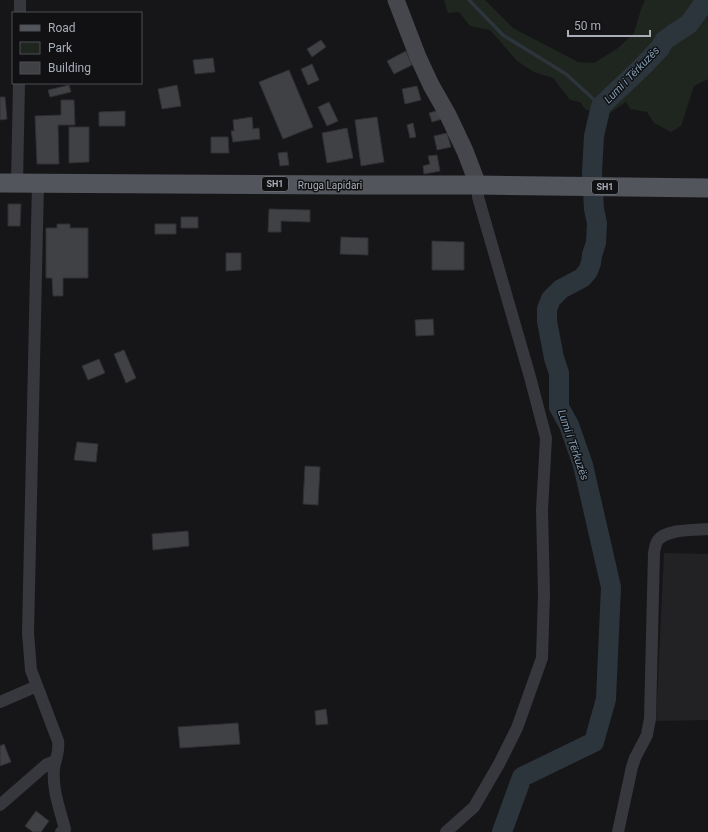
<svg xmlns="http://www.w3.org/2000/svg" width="708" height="832" font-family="Roboto,sans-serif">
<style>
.built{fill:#222225}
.green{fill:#1e261f}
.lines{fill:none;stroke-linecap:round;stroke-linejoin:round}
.stream{stroke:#2c353c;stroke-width:3.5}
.river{stroke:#2c353c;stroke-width:20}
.building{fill:#404145;stroke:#303034}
.street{stroke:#37383d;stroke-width:12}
.secondary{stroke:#45474d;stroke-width:17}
.primary{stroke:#53555c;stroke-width:19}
.labels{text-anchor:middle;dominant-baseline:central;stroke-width:3;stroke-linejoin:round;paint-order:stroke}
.shield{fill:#111113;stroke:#7b7e86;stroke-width:1}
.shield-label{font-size:9px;font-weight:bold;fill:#a8adb8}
.street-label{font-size:10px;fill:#a8adb8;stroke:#111113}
.water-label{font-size:11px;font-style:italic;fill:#7f9bb3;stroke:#111113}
</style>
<rect width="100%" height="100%" fill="#161618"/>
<!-- built -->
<path class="built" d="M 664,553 L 708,554 L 708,720 L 656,721 Z"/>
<!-- green -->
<path class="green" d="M 444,0 L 485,0 L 513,28 L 578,62 L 594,63 L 618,48 L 634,33 L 641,9 L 645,0 L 708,0 L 708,79 L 694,86 L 681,126 L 671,132 L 654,123 L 647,112 L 630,109 L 626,102 L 610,113 L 586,110 L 580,102 L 570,100 L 553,78 L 534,72 L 517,61 L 490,30 L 470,26 L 459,12 L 448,13 Z"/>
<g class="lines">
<!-- stream -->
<path class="stream" d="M 469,0 L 503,35 L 566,74 L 601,106"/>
<!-- river -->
<path class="river" d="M 502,832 L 522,777 L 594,742 L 606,699 L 611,587 L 583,465 L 569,425 L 559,407 L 559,373 L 554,358 L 550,337 L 547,321 L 547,309 L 551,299 L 561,289 L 582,278 L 588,271 L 591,263 L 592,255 L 596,243 L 597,223 L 594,209 L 592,172 L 594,136 L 601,106 L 642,67 L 660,48 L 664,41 L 672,35 L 689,24 L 706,0"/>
</g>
<!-- building -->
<path class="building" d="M 321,40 L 326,47 L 312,57 L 307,49 Z
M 406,51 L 412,65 L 394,74 L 387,61 Z
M 213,58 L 215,72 L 195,74 L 193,60 Z
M 312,64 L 319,80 L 308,85 L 301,69 Z
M 289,70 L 313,127 L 283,139 L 259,82 Z
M 69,85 L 71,92 L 50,97 L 48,90 Z
M 177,85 L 181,106 L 162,109 L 158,89 Z
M 417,86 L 421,100 L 405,104 L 402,89 Z
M 0,97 L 5,97 L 7,119 L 0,120 Z
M 61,100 L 74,100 L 75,125 L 58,125 L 59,164 L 37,164 L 35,116 L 61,115 Z
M 329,102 L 338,121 L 327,126 L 318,107 Z
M 439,110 L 442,119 L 432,122 L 429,113 Z
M 125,111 L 125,126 L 99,126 L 99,112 Z
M 252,117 L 253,129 L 259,128 L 260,139 L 233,142 L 231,131 L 234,131 L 233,120 Z
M 377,117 L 384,162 L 361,166 L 355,120 Z
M 413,123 L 416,137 L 410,138 L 407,125 Z
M 69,127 L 89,127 L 89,162 L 69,163 Z
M 347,128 L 353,158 L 327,163 L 322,133 Z
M 447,133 L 451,147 L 437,150 L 434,136 Z
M 211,137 L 228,137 L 229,153 L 211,153 Z
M 287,152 L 289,165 L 280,166 L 278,153 Z
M 437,155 L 440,171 L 424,174 L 423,166 L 430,164 L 428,156 Z
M 8,204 L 21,204 L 20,226 L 8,226 Z
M 269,209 L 310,210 L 310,222 L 281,221 L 281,232 L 268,232 Z
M 181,217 L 198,217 L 198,228 L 181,228 Z
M 57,224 L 70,224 L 70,228 L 88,228 L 88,278 L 63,278 L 63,296 L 53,296 L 52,278 L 46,278 L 46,228 L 57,228 Z
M 155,224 L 176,224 L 176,234 L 155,234 Z
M 341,237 L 368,238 L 368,255 L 340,254 Z
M 432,241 L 464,242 L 464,270 L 432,270 Z
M 226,253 L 241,253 L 241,270 L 226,271 Z
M 433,319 L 434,335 L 416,336 L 415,320 Z
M 124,350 L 136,378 L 126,383 L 114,354 Z
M 99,359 L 105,373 L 88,380 L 82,366 Z
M 77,442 L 98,444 L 96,462 L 74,460 Z
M 305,466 L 320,467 L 318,505 L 303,504 Z
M 188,531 L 189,546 L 153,550 L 152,534 Z
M 326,709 L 328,724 L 316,725 L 315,711 Z
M 238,723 L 240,744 L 180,748 L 178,727 Z
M 4,744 L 11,762 L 0,766 L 0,746 Z
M 36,811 L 49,821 L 41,832 L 33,832 L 25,826 Z"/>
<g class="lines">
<!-- street -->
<path class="street" d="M 20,13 L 20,0
M 17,183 L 19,83
M 38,183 L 28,633 L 31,670 L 58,741 C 60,752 55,759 54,769 C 52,789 60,810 65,829 L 61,832
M 0,702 L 37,686
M 0,805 L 47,764 L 55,761
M 446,832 L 474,807 L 499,764 L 517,728 L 542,658 L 544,594 L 542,510 L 546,438 L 530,377 L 478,197 L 478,185
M 618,832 L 632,767 L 635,758 L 647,735 L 648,729 L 650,719 L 654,553 C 655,548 655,544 658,540 C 667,529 694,530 708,529"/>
<!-- secondary -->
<path class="secondary" d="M 396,0 L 418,57 L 431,85 L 448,115 L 465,151 L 478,185"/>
<!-- primary -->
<path class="primary" d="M 0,183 L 357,185 L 478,185 L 708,188"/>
</g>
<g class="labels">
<!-- shield labels -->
<g class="shield">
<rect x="262" y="177" width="26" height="14" rx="3"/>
<rect x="592" y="180" width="26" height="14" rx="3"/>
</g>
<g class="shield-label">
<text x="275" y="184">SH1</text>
<text x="605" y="187">SH1</text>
</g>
<!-- street labels -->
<g class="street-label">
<text x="330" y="185">Rruga Lapidari</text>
</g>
<!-- water labels -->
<g class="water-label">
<text transform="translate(632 75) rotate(-46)">Lumi i Tërkuzës</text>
<text transform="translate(573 445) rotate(71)">Lumi i Tërkuzës</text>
</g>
</g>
<!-- legend -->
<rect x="12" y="12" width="130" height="72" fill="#111113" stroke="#4d4f55"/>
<rect x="20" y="25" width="20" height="6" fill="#53555c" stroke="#4d4f55"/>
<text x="48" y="32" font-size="12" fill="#a8adb8">Road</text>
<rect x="20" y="42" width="20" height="12" fill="#1e261f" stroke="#4d4f55"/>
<text x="48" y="52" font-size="12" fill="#a8adb8">Park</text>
<rect x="20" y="62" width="20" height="12" fill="#404145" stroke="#4d4f55"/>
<text x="48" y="72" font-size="12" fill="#a8adb8">Building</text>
<!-- scale -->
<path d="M568 30v6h82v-6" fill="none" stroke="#a8adb8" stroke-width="2"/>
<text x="574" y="30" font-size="12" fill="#a8adb8" stroke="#111113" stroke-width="3" paint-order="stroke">50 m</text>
</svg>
